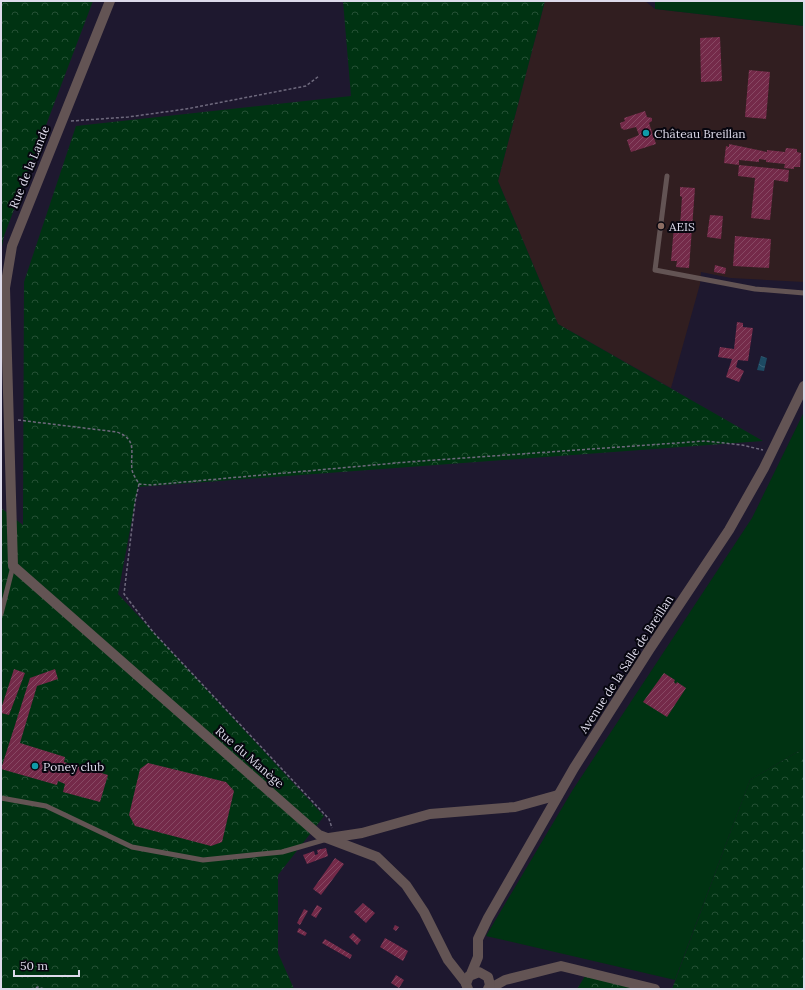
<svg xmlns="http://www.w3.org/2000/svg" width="805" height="990" font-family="Lora,serif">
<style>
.education{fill:#311e20}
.forest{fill:url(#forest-crowns)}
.garden{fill:#003312}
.water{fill:url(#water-waves)}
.building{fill:url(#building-hatch)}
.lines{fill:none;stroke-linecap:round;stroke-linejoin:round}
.path{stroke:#6e697d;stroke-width:1.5;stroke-dasharray:3 2;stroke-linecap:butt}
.service{stroke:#635454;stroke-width:5}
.minor{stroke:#635454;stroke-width:10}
.tertiary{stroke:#635454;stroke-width:10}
.culture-dot{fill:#0f9aa8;stroke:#07060f;stroke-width:1.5}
.education-dot{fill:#8d6e63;stroke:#07060f;stroke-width:1.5}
.labels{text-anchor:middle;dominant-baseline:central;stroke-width:4;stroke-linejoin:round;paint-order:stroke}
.poi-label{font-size:12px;fill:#dddaea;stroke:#07060f;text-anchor:start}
.street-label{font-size:12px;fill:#dddaea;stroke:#07060f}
</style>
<defs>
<pattern id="forest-crowns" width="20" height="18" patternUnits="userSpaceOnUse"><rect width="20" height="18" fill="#003312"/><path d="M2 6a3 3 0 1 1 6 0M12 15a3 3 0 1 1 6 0" fill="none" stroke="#255035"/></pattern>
<pattern id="water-waves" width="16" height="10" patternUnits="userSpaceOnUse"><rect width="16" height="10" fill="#1d4a63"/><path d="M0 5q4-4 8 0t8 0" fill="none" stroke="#3d647a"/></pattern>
<pattern id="building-hatch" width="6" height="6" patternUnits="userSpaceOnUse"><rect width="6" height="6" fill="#742a49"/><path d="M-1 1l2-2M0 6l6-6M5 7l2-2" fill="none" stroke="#874863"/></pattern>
</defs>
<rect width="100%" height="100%" fill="#1e182f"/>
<!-- education -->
<path class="education" d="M 545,1 L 645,1 L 655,9 L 804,26 L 804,282 L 731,278 L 701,272 L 700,284 L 671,388 L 558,324 L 498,181 Z"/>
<!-- forest -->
<path class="forest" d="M 1,1 L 93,1 L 4,236 L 1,252 Z
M 343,1 L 545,1 L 498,181 L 558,324 L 763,441 L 138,487 L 118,594 L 324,816 L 278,875 L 278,953 L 294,989 L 1,989 L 1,508 L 23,525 L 24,282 L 76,126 L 351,96 Z
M 804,748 L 804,989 L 672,989 L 750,780 Z
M 587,973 L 648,989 L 577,989 Z"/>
<!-- garden -->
<path class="garden" d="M 655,1 L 804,1 L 804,26 L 655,9 Z
M 804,412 L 804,748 L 750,780 L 675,980 L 486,936 L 572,791 L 752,518 Z"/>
<!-- water -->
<path class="water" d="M 761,356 L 767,358 L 764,371 L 757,370 Z"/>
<!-- building -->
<path class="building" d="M 720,37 L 722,81 L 701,82 L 700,38 Z
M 749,70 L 770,72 L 766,119 L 745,117 Z
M 645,111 L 647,117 L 652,118 L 652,121 L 649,123 L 656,144 L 631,152 L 627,140 L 639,135 L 636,127 L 624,130 L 621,128 L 620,123 L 625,121 L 624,118 Z
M 729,144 L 767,152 L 767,150 L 785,152 L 786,148 L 797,149 L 797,152 L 801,153 L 800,167 L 794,167 L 794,169 L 784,168 L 785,164 L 766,162 L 766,160 L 759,159 L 759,162 L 739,160 L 739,165 L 724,163 L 726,146 L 729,147 Z
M 739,165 L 789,170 L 788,182 L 774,180 L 770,220 L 751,218 L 755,178 L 738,176 Z
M 680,187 L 695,188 L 689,268 L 676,267 L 677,261 L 671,261 L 674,226 L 680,226 L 682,197 L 680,196 Z
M 710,215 L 723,216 L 721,239 L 707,237 Z
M 735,236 L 771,239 L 769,268 L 733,266 Z
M 715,265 L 726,268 L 725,274 L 714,272 Z
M 737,322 L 743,323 L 743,327 L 753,328 L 748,361 L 738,360 L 736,367 L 744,371 L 739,382 L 726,377 L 732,359 L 718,357 L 720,347 L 734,349 Z
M 14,669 L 25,673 L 9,715 L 1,713 L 1,709 Z
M 55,669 L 58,679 L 37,686 L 20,743 L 65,757 L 64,762 L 108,775 L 100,802 L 63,792 L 65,784 L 58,781 L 57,785 L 1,769 L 30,678 Z
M 664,673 L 675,680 L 674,682 L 676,684 L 677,682 L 686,688 L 667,717 L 643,702 Z
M 148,763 L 226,782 L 234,791 L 222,842 L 211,846 L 135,826 L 129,815 L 140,769 Z
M 326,848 L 328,856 L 307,864 L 303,855 L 314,851 L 315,855 L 318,854 L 317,850 Z
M 335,858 L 344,864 L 321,895 L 313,889 Z
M 363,903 L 375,913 L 366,923 L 354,912 Z
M 317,905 L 322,908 L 316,918 L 311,915 Z
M 304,909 L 308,911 L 300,925 L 297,923 Z
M 395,925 L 399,927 L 396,931 L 393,929 Z
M 299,928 L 307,933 L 305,936 L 297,932 Z
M 353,933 L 361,940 L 357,945 L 349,937 Z
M 385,938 L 408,951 L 403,961 L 380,947 Z
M 325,939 L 352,955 L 350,959 L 322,943 Z
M 396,975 L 404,980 L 399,988 L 391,983 Z"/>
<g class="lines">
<!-- path -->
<path class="path" d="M 71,121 L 128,117 L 186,109 L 306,86 L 319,76
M 18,420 L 117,432 C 138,440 130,452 132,470 C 133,475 137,480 139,484 L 151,485 L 407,462 L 705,441 L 742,445 L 763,450
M 139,484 L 135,502 L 124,594 L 153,632 L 329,819 L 332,828
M 31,989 L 38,987 L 44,989"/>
<!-- service -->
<path class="service" d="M 667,176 L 655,270 L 755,289 L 804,293
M 1,614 L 13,566
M 1,798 L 46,806 L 132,847 L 203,860 L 282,852 L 327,839"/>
<!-- minor -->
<path class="minor" d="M 110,1 L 12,246 L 5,288 L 13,566 L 319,835 L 377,857 L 406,885 L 424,912 L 448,960 L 466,983
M 329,838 L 362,833 L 430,814 L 515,807 L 558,795
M 489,989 L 505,980 L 561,966 L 655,989"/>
<!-- tertiary -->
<path class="tertiary" d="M 471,974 L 478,957 L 478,939 L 488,918 L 574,768 L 649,650 L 729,530 L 764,468 L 804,386
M 468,989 L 466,984 L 469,976 L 479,972 L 488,977 L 490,985 L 488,989"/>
</g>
<!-- markers -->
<g class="culture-dot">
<circle cx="646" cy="133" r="4"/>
<circle cx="35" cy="766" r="4"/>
</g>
<circle class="education-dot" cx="661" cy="226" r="4"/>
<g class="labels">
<!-- poi labels -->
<g class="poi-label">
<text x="654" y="133">Château Breillan</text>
<text x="669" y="226">AEIS</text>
<text x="43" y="766">Poney club</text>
</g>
<!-- street labels -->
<g class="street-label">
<text transform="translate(29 167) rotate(-68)">Rue de la Lande</text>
<text transform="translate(626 664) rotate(-57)">Avenue de la Salle de Breillan</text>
<text transform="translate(250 757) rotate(41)">Rue du Manège</text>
</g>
</g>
<!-- border -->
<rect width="805" height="990" fill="none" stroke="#dddaea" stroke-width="4"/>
<!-- scale -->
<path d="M14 970v6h65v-6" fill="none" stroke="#dddaea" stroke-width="2"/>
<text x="20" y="970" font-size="12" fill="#dddaea" stroke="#07060f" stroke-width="3" paint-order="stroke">50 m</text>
</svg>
